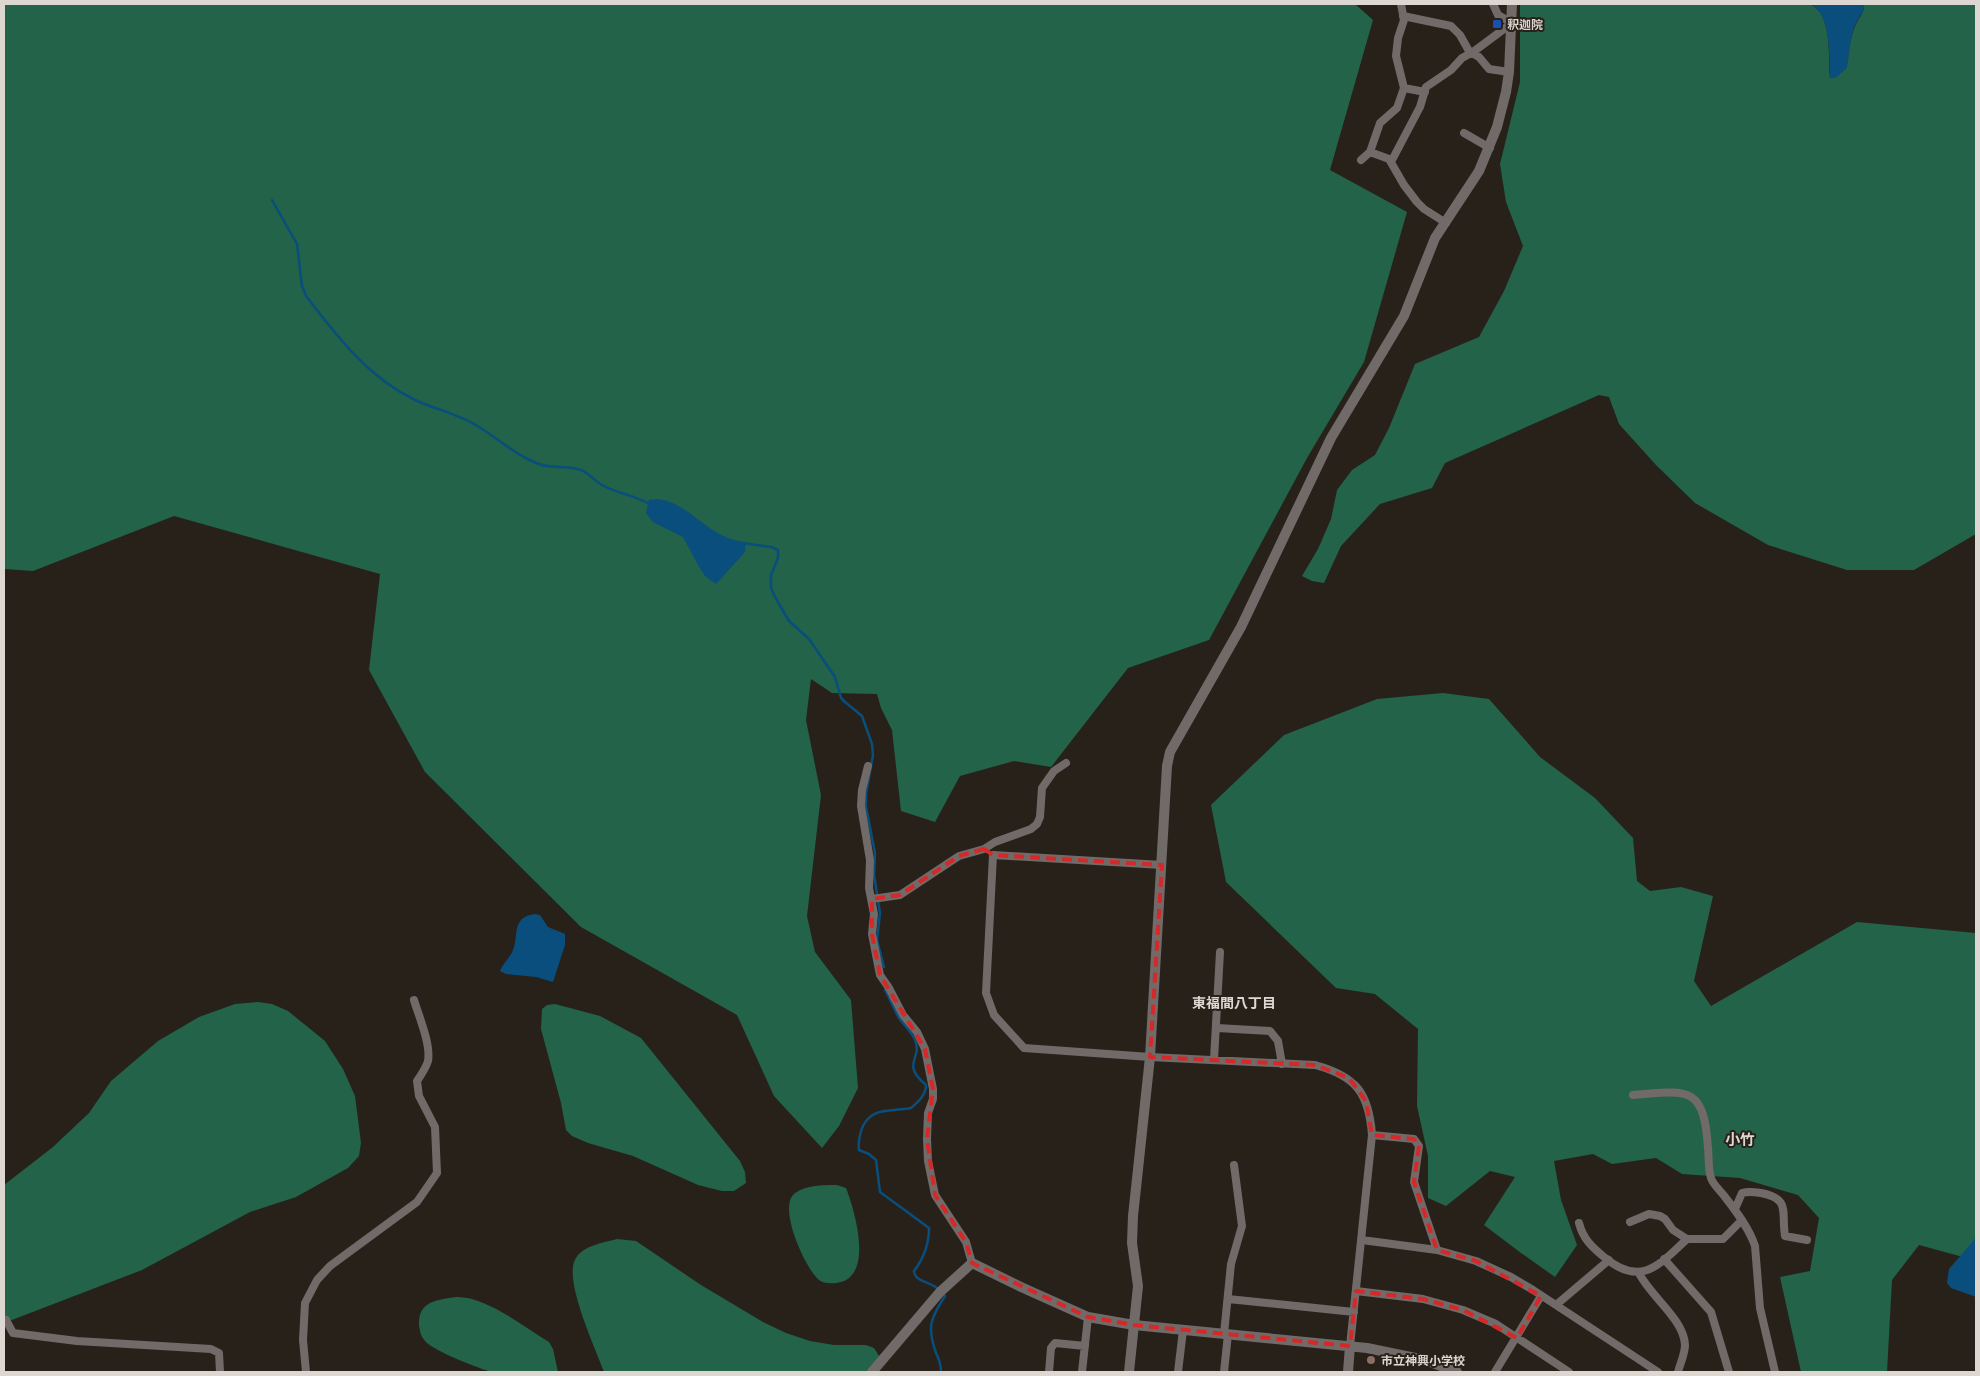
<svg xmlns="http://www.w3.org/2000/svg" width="1980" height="1376" font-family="Montserrat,'Noto Sans JP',sans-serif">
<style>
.forest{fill:#226349}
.water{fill:#094e7c}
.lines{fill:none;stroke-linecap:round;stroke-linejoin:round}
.stream{stroke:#094e7c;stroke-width:2.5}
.minor{stroke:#706a69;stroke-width:8}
.tertiary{stroke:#706a69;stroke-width:10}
.marked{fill:none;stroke:#d62828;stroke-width:4;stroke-dasharray:10 6;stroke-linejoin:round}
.transit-dot{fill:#1a4fb4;stroke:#282119;stroke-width:2}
.education-dot{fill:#8d6e63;stroke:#282119;stroke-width:2}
.labels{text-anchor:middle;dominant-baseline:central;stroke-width:4;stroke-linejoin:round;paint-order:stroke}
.poi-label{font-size:12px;font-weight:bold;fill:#dcd7d1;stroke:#282119;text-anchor:start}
.neighbourhood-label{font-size:14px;font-weight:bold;fill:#dcd7d1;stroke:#282119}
.quarter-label{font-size:15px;font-weight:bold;fill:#dcd7d1;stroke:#282119}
</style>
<rect width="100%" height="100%" fill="#282119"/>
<!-- forest -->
<path class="forest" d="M 4,4 L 1355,4 L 1373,20 L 1330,170 L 1407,212 L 1364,362 L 1307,458 L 1209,640 L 1128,668 L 1051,767 L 1014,761 L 960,776 L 935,822 L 901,811 L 892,730 L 881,708 L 877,694 L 832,693 L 811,679 L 806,720 L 821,795 L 807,916 L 815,952 L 851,1000 L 858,1088 L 839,1126 L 822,1148 L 774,1096 L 737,1015 L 581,927 L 425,772 L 369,670 L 380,574 L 174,516 L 33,571 L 4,569 Z
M 1520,4 L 1810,4 C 1833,14 1828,58 1830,78 L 1848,62 C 1848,50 1851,37 1855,26 C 1858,19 1865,12 1864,4 L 1976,4 L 1976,534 L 1914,570 L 1847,570 L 1768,545 L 1695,503 L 1656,465 L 1619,424 L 1609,397 L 1599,395 L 1445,463 L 1432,488 L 1380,504 L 1341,546 L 1324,583 L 1312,581 L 1302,576 L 1318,549 L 1331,519 L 1337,490 L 1352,470 L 1375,455 L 1389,428 L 1415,364 L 1479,337 L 1504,291 L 1523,246 L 1506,202 L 1500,164 L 1520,82 Z
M 1443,693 L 1489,699 L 1540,757 L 1595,798 L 1633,838 L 1637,881 L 1650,891 L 1681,887 L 1713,896 L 1694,981 L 1711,1006 L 1857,922 L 1976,933 L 1976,1240 L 1963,1257 L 1919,1245 L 1892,1280 L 1887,1372 L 1801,1372 L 1780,1277 L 1810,1271 L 1819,1218 L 1798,1195 L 1740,1178 L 1682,1174 L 1656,1158 L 1612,1164 L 1593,1154 L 1554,1161 L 1561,1200 L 1577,1245 L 1555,1277 L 1521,1253 L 1484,1225 L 1515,1177 L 1490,1171 L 1446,1206 L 1428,1198 L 1428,1156 L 1417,1106 L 1418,1029 L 1375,994 L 1336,988 L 1226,882 L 1211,805 L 1284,735 L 1377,699 Z
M 258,1002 L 272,1004 L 288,1011 L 325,1041 L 343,1069 L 355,1096 L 361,1143 L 359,1156 L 348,1168 L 296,1197 L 250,1212 L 142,1270 L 4,1323 L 4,1185 L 53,1147 L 89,1113 L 111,1081 L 158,1041 L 199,1017 L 235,1004 Z
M 555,1004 L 600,1016 L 641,1038 L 740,1161 L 745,1172 L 746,1183 L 734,1191 L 722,1191 L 698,1185 L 633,1156 L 588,1143 L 572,1136 L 566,1130 L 561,1103 L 541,1029 L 542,1009 L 547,1005 Z
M 837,1185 L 846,1188 C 855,1211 873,1273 841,1282 C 834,1284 824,1284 819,1280 C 805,1268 779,1210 793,1195 C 803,1185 824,1185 837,1185 Z
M 617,1239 L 636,1241 L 701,1285 L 763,1322 L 786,1333 L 810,1341 L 834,1345 L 866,1345 L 874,1348 L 881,1359 L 876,1372 L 604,1372 C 596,1349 562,1278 576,1258 C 584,1245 603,1243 617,1239 Z
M 456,1297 C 486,1296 524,1327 549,1342 L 553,1349 L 558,1372 C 541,1372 508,1375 492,1372 C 480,1369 434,1351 426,1342 C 421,1337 420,1332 419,1325 C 418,1301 437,1300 456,1297 Z"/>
<!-- water -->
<path class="water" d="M 1810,4 L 1864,4 C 1865,12 1858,18 1855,25 C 1850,39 1849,54 1847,68 L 1835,78 L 1830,78 C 1829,58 1832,13 1810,4 Z
M 658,499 C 692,504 708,539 746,542 L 745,552 L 716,584 L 705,576 L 698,565 L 683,537 L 653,522 L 646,513 L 649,500 Z
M 535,914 L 540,915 L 548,927 L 565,934 L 565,945 L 553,982 L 536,977 L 506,974 L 500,971 C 503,963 510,958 513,950 C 519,935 511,917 535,914 Z
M 1976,1235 L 1976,1297 L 1951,1288 L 1947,1283 L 1949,1269 L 1974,1240 Z"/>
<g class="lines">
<!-- stream -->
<path class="stream" d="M 272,200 L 297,244 L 302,286 L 306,296 C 337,336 367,377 415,400 C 434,409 455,413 474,424 C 497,437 514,455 539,464 C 552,469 567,465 581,470 C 588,472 594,481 602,485 C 618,494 635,495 651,505
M 742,543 L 771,547 L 778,550 L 778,558 L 771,575 L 771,588 L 775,597 L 789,621 L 809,639 L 835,677 L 841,698 L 845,702 L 862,716 L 872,744 L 873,755 L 866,794 L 866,807 L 875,853 L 874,875 L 880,913 L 877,940 L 884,967
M 885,990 C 890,999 894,1009 899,1018 C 904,1025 912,1032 915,1040 C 923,1059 900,1063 926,1085 C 926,1095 918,1102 911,1108 C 890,1112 869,1106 861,1131 C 859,1138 858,1143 859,1150 L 869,1154 L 876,1160 L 880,1192 L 929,1228 C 929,1245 924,1258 914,1271 C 915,1283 932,1281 939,1290
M 941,1372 C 941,1365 939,1359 936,1353 C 927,1327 930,1319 945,1296 L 943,1294"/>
<!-- minor -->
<path class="minor" d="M 1403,16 L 1451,26 L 1460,35 L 1469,51 L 1479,57 L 1489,69 L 1509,72
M 1404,88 L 1425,92
M 1464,133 L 1490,148
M 1370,152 L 1389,159 L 1404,185 L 1417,202 L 1424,209 L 1446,223
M 1361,160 L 1370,152 L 1380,123 L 1397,108 L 1404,88 L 1396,56 L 1398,38 L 1404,20 L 1401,4
M 1391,162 L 1420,107 L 1426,87 L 1451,70 L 1462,58 L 1473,52 L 1512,23 L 1498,15 L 1493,4
M 868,766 L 862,790 L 861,806 L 870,860 L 869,888 L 874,914 L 872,934 L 877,960 L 880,975 L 889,988 L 903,1015 L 917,1032 L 925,1049 L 933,1089 L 933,1099 L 928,1113 L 927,1139 L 928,1161 L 935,1195 L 966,1242 L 972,1263
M 1162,865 L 993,855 L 986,993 L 994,1015 L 1024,1048 L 1150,1057 L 1315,1065 C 1356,1076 1369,1093 1372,1135 L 1350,1346
M 872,899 L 900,895 L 959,856 L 984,849 L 995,842 L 1031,829 L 1037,824 L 1040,817 L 1042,788 L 1054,771 L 1066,763
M 1217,1028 L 1270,1031 L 1278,1041 L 1282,1064
M 1214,1060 L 1220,952
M 1633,1095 C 1687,1091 1704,1084 1708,1148 C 1709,1158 1708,1169 1711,1178 C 1713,1185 1721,1191 1725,1197 C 1736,1211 1749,1228 1755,1246 L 1760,1308 L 1775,1372
M 1372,1135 L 1414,1139 L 1419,1146 L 1414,1182 L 1437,1250
M 1735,1209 L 1742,1193 C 1749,1191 1754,1192 1761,1193 C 1791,1199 1781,1211 1785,1236 L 1807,1240
M 1630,1222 L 1649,1214 L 1660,1216 L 1665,1219 L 1673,1230 L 1687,1239
M 1579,1223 C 1583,1239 1592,1247 1604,1257 C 1641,1288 1659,1265 1687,1239 L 1723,1239 L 1741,1221
M 1362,1240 L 1437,1250 L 1476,1261 L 1511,1277 L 1533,1290 L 1658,1372
M 1664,1259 L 1711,1312 L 1729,1372
M 1639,1273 C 1650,1296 1684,1319 1685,1345 C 1685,1354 1680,1364 1678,1372
M 1356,1291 L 1423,1299 L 1463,1310 L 1496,1324 L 1569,1372
M 1228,1299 L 1354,1312
M 1556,1305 L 1609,1260
M 6,1320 L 13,1333 L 77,1341 L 211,1349 L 219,1353 L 220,1372
M 1224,1334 L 1231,1264 L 1242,1226 L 1234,1165
M 306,1372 L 303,1340 L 305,1303 L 317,1280 L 330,1266 L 417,1202 L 437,1173 L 435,1127 L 419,1096 L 417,1081 C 421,1075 426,1068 428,1061 C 431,1044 419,1017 414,1000
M 1049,1372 L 1051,1348 L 1055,1343 L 1085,1346
M 1082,1372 L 1088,1317
M 1178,1372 L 1183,1330
M 1224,1372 L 1228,1334
M 1495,1372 L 1541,1296"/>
<!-- tertiary -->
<path class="tertiary" d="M 872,1372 L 940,1292 L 972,1263 L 1021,1287 L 1088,1317 L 1134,1325 L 1367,1348 L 1425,1360 L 1457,1372
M 1129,1372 L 1138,1286 L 1132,1243 L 1133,1216 L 1150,1057 L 1167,766 L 1170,752 L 1241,627 L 1331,438 L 1404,316 L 1435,238 L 1479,171 L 1497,127 L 1506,92 L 1509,72 L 1512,4
M 1348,1372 L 1350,1346"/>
</g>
<!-- marked area -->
<path class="marked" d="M 984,849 L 993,855 L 1162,865 L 1150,1057 L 1315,1065 L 1349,1078 L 1366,1101 L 1372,1135 L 1414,1139 L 1419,1146 L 1414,1182 L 1437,1250 L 1476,1261 L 1541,1296 L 1517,1338 L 1463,1310 L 1423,1299 L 1356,1291 L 1350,1346 L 1134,1325 L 1088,1317 L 972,1263 L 966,1242 L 935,1195 L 927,1139 L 933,1089 L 925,1049 L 880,975 L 872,934 L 872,899 L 900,895 L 959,856 Z"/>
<!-- markers -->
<rect class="transit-dot" x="1492" y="19" width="10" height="10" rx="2.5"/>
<circle class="education-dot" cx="1371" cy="1360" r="5"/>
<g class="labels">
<!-- poi labels -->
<g class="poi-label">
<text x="1507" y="24">釈迦院</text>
<text x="1381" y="1360">市立神興小学校</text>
</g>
<!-- neighbourhood labels -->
<g class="neighbourhood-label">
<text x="1234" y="1003">東福間八丁目</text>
</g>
<!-- quarter labels -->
<g class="quarter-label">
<text x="1740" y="1139">小竹</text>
</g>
</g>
<!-- border -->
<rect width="1980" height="1376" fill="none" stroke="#dcd7d1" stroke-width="10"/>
</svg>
